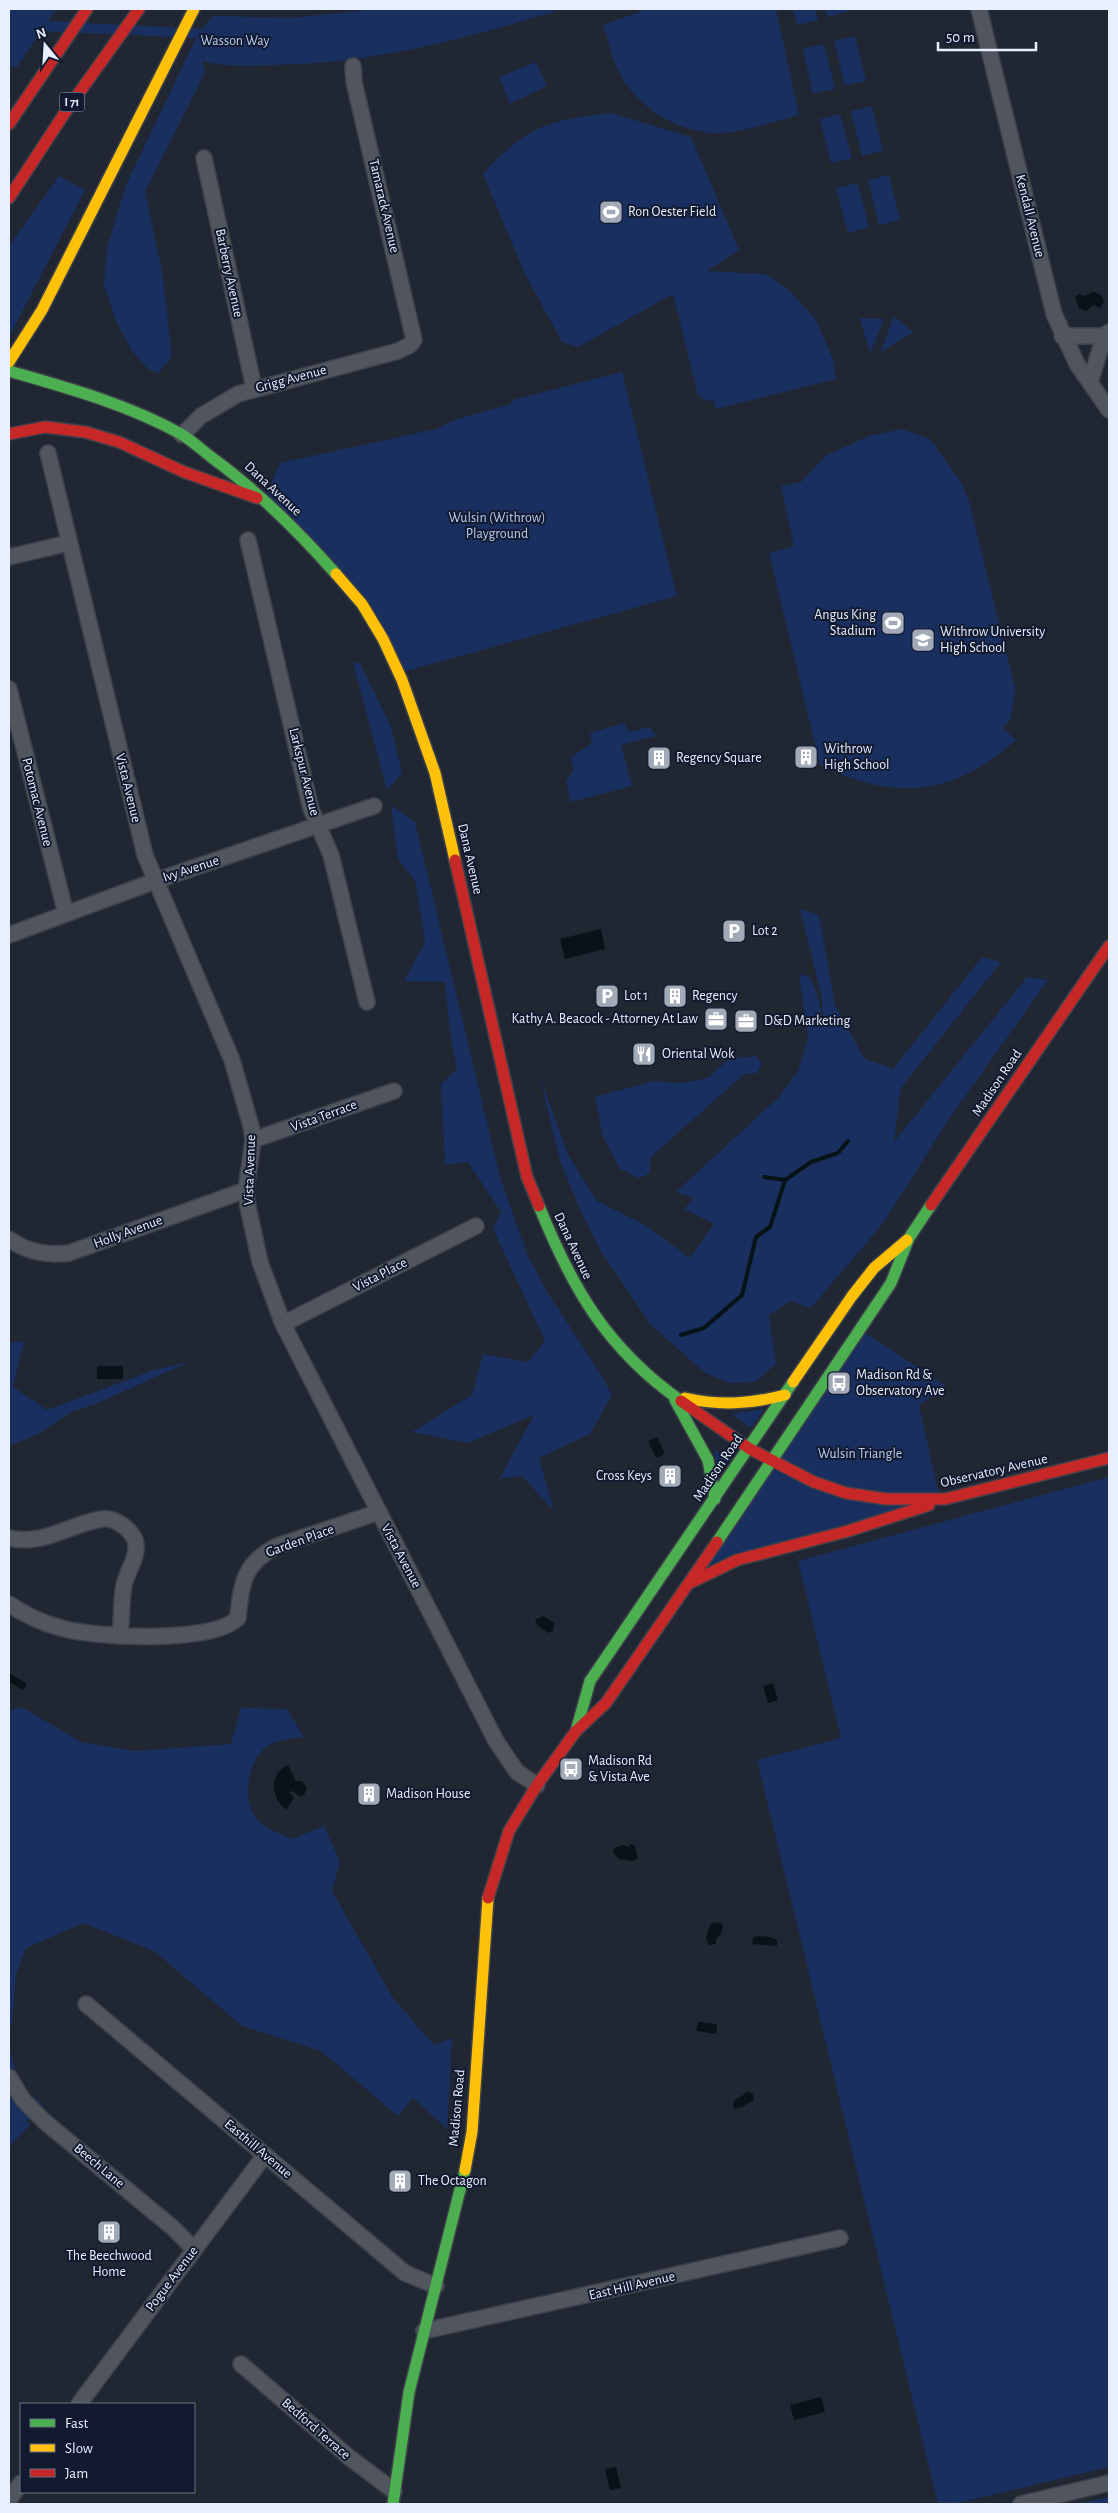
<svg xmlns="http://www.w3.org/2000/svg" width="1118" height="2513" font-family="'Alegreya Sans',sans-serif">
<style>
.green{fill:#182f60}
.water{fill:#071317}
.lines{fill:none;stroke-linecap:round;stroke-linejoin:round}
.stream{stroke:#071317;stroke-width:4}
.street-casing{stroke:#3d414a;stroke-width:18}
.fast-casing{stroke:#3d414a;stroke-width:14}
.slow-casing{stroke:#3d414a;stroke-width:14}
.jam-casing{stroke:#3d414a;stroke-width:14}
.street{stroke:#51565e;stroke-width:15}
.fast{stroke:#4caf50;stroke-width:11}
.slow{stroke:#ffc107;stroke-width:11}
.jam{stroke:#c62828;stroke-width:11}
.labels{text-anchor:middle;dominant-baseline:central;stroke-width:4;stroke-linejoin:round;paint-order:stroke}
.shield{fill:#111a2f;stroke:#a8afc0;stroke-width:1}
.shield-label{font-size:12px;font-weight:bold;fill:#e8effe}
.park-label{font-size:14px;fill:#b9cbef;stroke:#111a2f}
.street-label{font-size:14px;fill:#e8effe;stroke:#111a2f}
.poi-label{font-size:14px;fill:#e8effe;stroke:#111a2f;text-anchor:start}
</style>
<rect width="100%" height="100%" fill="#212732"/>
<!-- green -->
<path class="green" d="M 9,9 L 56,9 L 48,21 L 202,29 L 213,16 L 291,18 L 377,9 L 563,9 C 469,38 373,64 274,65 C 250,66 225,67 202,61 L 205,73 L 145,192 L 162,271 L 172,356 L 158,374 L 147,368 L 132,351 L 116,321 L 104,285 L 107,248 L 126,185 L 196,38 L 41,31 L 17,67 L 9,67 Z
M 647,9 L 776,9 L 799,115 C 776,121 736,135 712,133 C 676,130 639,108 621,76 C 612,61 609,41 603,25 Z
M 793,9 L 815,9 L 818,20 L 797,25 Z
M 826,9 L 849,9 L 849,11 L 828,17 Z
M 855,36 L 866,81 L 845,86 L 834,41 Z
M 824,44 L 835,89 L 813,94 L 803,49 Z
M 536,62 L 547,86 L 510,104 L 499,77 Z
M 872,106 L 883,151 L 862,156 L 851,111 Z
M 611,113 L 691,137 L 739,250 L 707,271 L 766,274 L 791,292 L 816,320 L 833,359 L 836,379 L 716,409 L 713,400 L 707,401 L 698,395 L 673,294 L 578,347 L 562,342 L 524,272 L 483,174 C 527,126 547,120 611,113 Z
M 840,114 L 852,158 L 831,163 L 820,119 Z
M 889,175 L 900,220 L 879,225 L 868,180 Z
M 59,176 L 85,190 L 9,337 L 9,246 Z
M 858,183 L 869,227 L 848,233 L 836,188 Z
M 894,316 L 913,332 L 881,352 Z
M 860,318 L 884,319 L 870,354 Z
M 622,372 L 677,596 L 399,673 L 383,639 L 264,501 L 280,463 L 436,429 L 457,419 L 511,404 L 512,400 Z
M 902,429 L 930,439 L 961,482 L 969,501 L 1015,688 L 1011,719 L 1003,728 L 1016,740 C 953,796 896,802 820,765 L 769,553 L 794,546 L 781,486 L 801,482 L 827,455 L 869,436 Z
M 353,663 L 360,663 L 391,727 L 402,773 L 387,790 Z
M 625,723 L 628,732 L 650,727 L 656,736 L 621,745 L 632,786 L 571,802 L 566,781 L 574,769 L 570,757 L 592,744 L 590,733 Z
M 391,805 L 415,822 L 500,1177 L 527,1254 L 546,1290 L 600,1373 L 612,1395 L 590,1434 L 539,1458 L 554,1511 L 522,1476 L 499,1479 L 534,1415 L 468,1443 L 412,1432 L 472,1395 L 483,1354 L 528,1362 L 545,1341 L 493,1229 L 501,1212 L 468,1162 L 445,1165 L 441,1084 L 457,1069 L 450,1031 L 445,982 L 404,981 L 425,942 L 415,881 L 398,859 Z
M 800,909 L 819,915 L 835,1005 L 864,1058 L 893,1069 L 982,957 L 1001,962 L 901,1088 L 894,1142 L 1027,977 L 1048,980 L 949,1119 L 884,1222 L 811,1308 L 790,1301 L 769,1315 L 776,1364 L 756,1382 L 728,1383 L 704,1372 L 651,1325 L 602,1253 L 582,1214 L 560,1161 L 540,1077 L 568,1155 L 597,1201 L 645,1225 L 690,1258 L 714,1224 L 684,1209 L 694,1198 L 676,1192 L 779,1097 L 798,1071 L 808,1037 L 799,974 L 810,977 L 816,991 L 824,1023 L 821,994 Z
M 756,1056 L 762,1064 L 757,1073 L 744,1074 L 651,1157 L 650,1173 L 639,1178 L 620,1169 L 603,1137 L 595,1097 L 654,1081 L 681,1083 L 708,1078 L 729,1059 Z
M 858,1328 L 946,1386 L 919,1405 L 937,1486 L 945,1499 L 690,1583 Z
M 24,1341 L 13,1387 L 47,1410 L 154,1370 L 189,1362 L 98,1403 L 71,1412 L 40,1433 L 9,1446 L 9,1343 Z
M 764,1409 L 751,1428 L 732,1414 Z
M 714,1449 L 729,1460 L 718,1476 Z
M 1109,1477 L 1109,2467 L 954,2504 L 938,2504 L 757,1760 L 841,1738 L 798,1561 Z
M 22,1707 L 81,1742 L 135,1751 L 231,1744 L 241,1708 L 287,1709 L 304,1737 C 289,1739 272,1739 261,1752 C 245,1771 242,1810 264,1826 C 272,1831 284,1835 292,1839 L 324,1826 L 340,1862 L 332,1891 L 393,1998 L 434,2045 L 452,2038 L 447,2129 L 413,2098 L 398,2116 L 321,2051 L 242,2026 L 154,1951 L 83,1923 L 26,1948 L 16,1974 L 12,2024 L 9,2025 L 9,1711 Z
M 9,2045 L 19,2085 L 42,2104 L 41,2107 L 188,2229 L 177,2243 L 30,2118 L 26,2121 L 30,2125 L 9,2147 Z
M 1109,2497 L 1109,2504 L 1077,2504 Z"/>
<!-- water -->
<path class="water" d="M 1093,292 L 1101,295 L 1104,302 L 1100,308 L 1094,305 L 1086,311 L 1079,308 L 1075,297 L 1079,294 L 1085,296 Z
M 601,929 L 605,949 L 565,959 L 560,939 Z
M 97,1366 L 123,1366 L 123,1379 L 97,1379 Z
M 657,1437 L 665,1454 L 656,1458 L 648,1441 Z
M 543,1616 L 554,1623 L 553,1631 L 548,1633 L 537,1625 L 535,1620 Z
M 9,1673 L 27,1684 L 23,1690 L 9,1682 Z
M 773,1683 L 778,1700 L 768,1703 L 763,1686 Z
M 288,1765 L 296,1781 L 302,1781 L 307,1788 L 304,1795 L 300,1796 L 292,1791 L 289,1792 L 294,1798 L 286,1810 C 271,1797 268,1775 288,1765 Z
M 630,1844 L 635,1845 L 638,1858 L 633,1861 L 619,1859 L 613,1853 L 614,1848 L 623,1845 L 629,1847 Z
M 720,1922 L 723,1926 L 721,1934 L 716,1939 L 716,1944 L 709,1945 C 704,1938 707,1929 712,1923 Z
M 758,1936 L 771,1937 L 777,1940 L 777,1946 L 752,1944 L 753,1937 Z
M 698,2022 L 717,2024 L 716,2034 L 696,2031 Z
M 748,2092 L 753,2094 L 754,2100 L 740,2108 L 734,2109 L 733,2104 L 735,2100 Z
M 821,2397 L 825,2412 L 794,2420 L 790,2405 Z
M 616,2467 L 621,2488 L 610,2490 L 605,2469 Z"/>
<g class="lines">
<!-- stream -->
<path class="stream" d="M 764,1177 L 785,1180
M 681,1335 L 704,1328 L 742,1295 L 756,1237 L 770,1227 L 785,1180 L 811,1162 L 838,1153 L 848,1141"/>
<!-- street casing -->
<g class="street-casing">
<path id="street" d="M 979,9 L 1054,314 L 1077,364 L 1109,410
M 204,158 L 254,388
M 1062,336 L 1104,336
M 1090,383 L 1104,336 L 1109,332
M 182,435 L 201,416 L 238,394 L 398,351 L 410,345 L 414,340 L 354,82 L 353,66
M 48,453 L 145,855 L 232,1060 L 251,1126 L 253,1140 L 246,1190 L 248,1207 L 260,1262 L 283,1324 L 496,1741 L 517,1772 L 537,1785
M 248,540 L 311,809 L 331,855 L 367,1002
M 9,557 L 69,543
M 9,689 L 66,914
M 9,935 L 155,881 L 374,806
M 253,1140 L 394,1091
M 9,1239 C 27,1252 46,1256 69,1253 L 246,1190
M 283,1324 L 476,1226
M 9,1538 C 44,1546 69,1524 102,1519 C 115,1517 135,1531 136,1545 C 137,1560 127,1571 124,1585 C 121,1601 122,1618 120,1635
M 9,1604 C 25,1615 42,1623 61,1628 C 96,1638 212,1644 238,1618 C 241,1583 244,1563 277,1546 L 379,1512
M 86,2004 L 405,2273 L 436,2286
M 9,2077 L 23,2100 L 45,2122 L 172,2227 L 194,2249
M 424,2331 L 840,2238
M 241,2364 L 350,2458 L 394,2491
M 79,2404 L 265,2155
M 9,2500 L 21,2483
M 1021,2504 L 1109,2483"/>
</g>
<!-- fast casing -->
<g class="fast-casing">
<path id="fast" d="M 9,371 C 68,388 127,404 181,434 C 191,440 201,449 211,457 C 258,491 298,531 336,574
M 539,1206 C 572,1288 607,1349 681,1401
M 675,1400 L 708,1460 L 715,1499
M 717,1542 L 891,1283 L 909,1238 L 931,1205
M 576,1731 L 590,1681 L 793,1382
M 393,2504 L 409,2392 L 465,2170"/>
</g>
<!-- slow casing -->
<g class="slow-casing">
<path id="slow" d="M 9,362 L 42,310 L 194,9
M 336,574 L 362,604 L 383,639 L 402,680 L 435,773 L 455,860
M 793,1382 L 852,1296 L 874,1268 L 907,1240
M 685,1398 C 720,1406 750,1404 785,1395
M 465,2170 L 472,2132 L 488,1898"/>
</g>
<!-- jam casing -->
<g class="jam-casing">
<path id="jam" d="M 9,124 L 87,9
M 9,198 L 66,111 L 139,9
M 9,434 L 45,427 L 85,432 L 119,442 L 184,472 L 257,498
M 455,860 L 527,1177 L 539,1206
M 931,1205 L 1109,946
M 681,1401 L 750,1449 L 814,1482 L 846,1493 L 886,1499 L 945,1499 L 1109,1458
M 692,1582 L 737,1560 L 848,1531 L 929,1505
M 488,1898 L 509,1831 L 537,1785 L 576,1731 L 606,1703 L 717,1542"/>
</g>
<!-- street -->
<use href="#street" class="street"/>
<!-- fast -->
<use href="#fast" class="fast"/>
<!-- slow -->
<use href="#slow" class="slow"/>
<!-- jam -->
<use href="#jam" class="jam"/>
</g>
<!-- icons -->
<defs>
<g id="stadium-square" transform="scale(1.25)"><rect x="-9" y="-9" width="18" height="18" rx="4" fill="#a2a9b7" stroke="#111a2f"/><path d="M0-5a6.5 5 0 1 0 0 10a6.5 5 0 1 0 0-10ZM-3.5-1.8h7v3.6h-7Z" fill="#fff"/></g>
<g id="school-square" transform="scale(1.25)"><rect x="-9" y="-9" width="18" height="18" rx="4" fill="#a2a9b7" stroke="#111a2f"/><path d="M0-5L7-2L0 1L-7-2ZM-4 1L0 2.5L4 1V4Q0 6-4 4Z" fill="#fff"/></g>
<g id="building-square" transform="scale(1.25)"><rect x="-9" y="-9" width="18" height="18" rx="4" fill="#a2a9b7" stroke="#111a2f"/><path d="M-4-6H4V6H1V3H-1V6H-4ZM-2.5-4.3h1.7v1.8h-1.7ZM.8-4.3h1.7v1.8H.8ZM-2.5-1h1.7V.8h-1.7ZM.8-1h1.7V.8H.8Z" fill="#fff"/></g>
<g id="parking-square" transform="scale(1.25)"><rect x="-9" y="-9" width="18" height="18" rx="4" fill="#a2a9b7" stroke="#111a2f"/><path d="M-3.5-5.5H1a3.5 3.5 0 0 1 0 7H-1V5.5H-3.5ZM-1-3.4V-.6H.8a1.4 1.4 0 0 0 0-2.8Z" fill="#fff"/></g>
<g id="office-square" transform="scale(1.25)"><rect x="-9" y="-9" width="18" height="18" rx="4" fill="#a2a9b7" stroke="#111a2f"/><path d="M-6-3h4V-5.5h4V-3h4V5H-6ZM-1-4.5V-3h2v-1.5ZM-6 0V1H6V0Z" fill="#fff"/></g>
<g id="restaurant-square" transform="scale(1.25)"><rect x="-9" y="-9" width="18" height="18" rx="4" fill="#a2a9b7" stroke="#111a2f"/><path d="M-5-6h1v4h1v-4h1v4h1v-4h1v5L-1.5 .5V6h-2V.5L-5-1ZM5-6V6H3V1.5H1.5Q1.5-4 5-6Z" fill="#fff"/></g>
<g id="bus-square" transform="scale(1.25)"><rect x="-9" y="-9" width="18" height="18" rx="4" fill="#a2a9b7" stroke="#111a2f"/><path d="M-5-6H5V4H4V6H2V4H-2V6H-4V4H-5ZM-3.5-4V0h7V-4ZM-3.5 1.2v1.5H-2V1.2ZM2 1.2v1.5H3.5V1.2Z" fill="#fff"/></g>
</defs>
<g fill-rule="evenodd">
<use href="#stadium-square" x="611" y="212"/>
<use href="#stadium-square" x="893" y="623"/>
<use href="#school-square" x="923" y="640"/>
<use href="#building-square" x="806" y="757"/>
<use href="#building-square" x="659" y="758"/>
<use href="#parking-square" x="734" y="931"/>
<use href="#parking-square" x="607" y="996"/>
<use href="#building-square" x="675" y="996"/>
<use href="#office-square" x="716" y="1019"/>
<use href="#office-square" x="746" y="1021"/>
<use href="#restaurant-square" x="644" y="1054"/>
<use href="#bus-square" x="839" y="1383"/>
<use href="#building-square" x="670" y="1476"/>
<use href="#bus-square" x="571" y="1769"/>
<use href="#building-square" x="369" y="1794"/>
<use href="#building-square" x="400" y="2181"/>
<use href="#building-square" x="109" y="2232"/>
</g>
<g class="labels">
<!-- shield labels -->
<rect class="shield" x="59.5" y="92.5" width="25" height="19" rx="4"/>
<g class="shield-label">
<text x="72" y="102">I 71</text>
</g>
<!-- park labels -->
<g class="park-label">
<text x="235" y="41">Wasson Way</text>
<text x="497" y="518">Wulsin (Withrow)<tspan x="497" dy="16">Playground</tspan></text>
<text x="860" y="1454">Wulsin Triangle</text>
</g>
<!-- street labels -->
<g class="street-label">
<text transform="translate(384 206) rotate(77)">Tamarack Avenue</text>
<text transform="translate(1030 216) rotate(76)">Kendall Avenue</text>
<text transform="translate(229 273) rotate(78)">Barberry Avenue</text>
<text transform="translate(291 379) rotate(-15)">Grigg Avenue</text>
<text transform="translate(273 489) rotate(43)">Dana Avenue</text>
<text transform="translate(304 772) rotate(76)">Larkspur Avenue</text>
<text transform="translate(128 788) rotate(76)">Vista Avenue</text>
<text transform="translate(37 802) rotate(76)">Potomac Avenue</text>
<text transform="translate(470 859) rotate(77)">Dana Avenue</text>
<text transform="translate(191 869) rotate(-18)">Ivy Avenue</text>
<text transform="translate(997 1083) rotate(-56)">Madison Road</text>
<text transform="translate(324 1116) rotate(-20)">Vista Terrace</text>
<text transform="translate(250 1170) rotate(-88)">Vista Avenue</text>
<text transform="translate(128 1232) rotate(-20)">Holly Avenue</text>
<text transform="translate(573 1246) rotate(65)">Dana Avenue</text>
<text transform="translate(380 1275) rotate(-27)">Vista Place</text>
<text transform="translate(718 1468) rotate(-56)">Madison Road</text>
<text transform="translate(994 1471) rotate(-13)">Observatory Avenue</text>
<text transform="translate(300 1541) rotate(-20)">Garden Place</text>
<text transform="translate(401 1556) rotate(62)">Vista Avenue</text>
<text transform="translate(457 2108) rotate(-85)">Madison Road</text>
<text transform="translate(258 2149) rotate(40)">Easthill Avenue</text>
<text transform="translate(99 2166) rotate(40)">Beech Lane</text>
<text transform="translate(172 2279) rotate(-53)">Pogue Avenue</text>
<text transform="translate(632 2286) rotate(-13)">East Hill Avenue</text>
<text transform="translate(316 2429) rotate(41)">Bedford Terrace</text>
</g>
<!-- poi labels -->
<g class="poi-label">
<text x="628" y="212">Ron Oester Field</text>
<text x="876" y="615" text-anchor="end">Angus King<tspan x="876" dy="16">Stadium</tspan></text>
<text x="940" y="632">Withrow University<tspan x="940" dy="16">High School</tspan></text>
<text x="824" y="749">Withrow<tspan x="824" dy="16">High School</tspan></text>
<text x="676" y="758">Regency Square</text>
<text x="752" y="931">Lot 2</text>
<text x="624" y="996">Lot 1</text>
<text x="692" y="996">Regency</text>
<text x="698" y="1019" text-anchor="end">Kathy A. Beacock - Attorney At Law</text>
<text x="764" y="1021">D&amp;D Marketing</text>
<text x="662" y="1054">Oriental Wok</text>
<text x="856" y="1375">Madison Rd &amp;<tspan x="856" dy="16">Observatory Ave</tspan></text>
<text x="652" y="1476" text-anchor="end">Cross Keys</text>
<text x="588" y="1761">Madison Rd<tspan x="588" dy="16">&amp; Vista Ave</tspan></text>
<text x="386" y="1794">Madison House</text>
<text x="418" y="2181">The Octagon</text>
<text x="109" y="2256" text-anchor="middle">The Beechwood<tspan x="109" dy="16">Home</tspan></text>
</g>
</g>
<!-- border -->
<rect width="1118" height="2513" fill="none" stroke="#e8effe" stroke-width="20"/>
<!-- legend -->
<rect x="20" y="2403" width="175" height="90" fill="#111a2f" stroke="#676f82"/>
<rect x="30" y="2419" width="25" height="8" fill="#4caf50" stroke="#676f82"/>
<text x="65" y="2428" font-size="15" fill="#e8effe">Fast</text>
<rect x="30" y="2444" width="25" height="8" fill="#ffc107" stroke="#676f82"/>
<text x="65" y="2453" font-size="15" fill="#e8effe">Slow</text>
<rect x="30" y="2469" width="25" height="8" fill="#c62828" stroke="#676f82"/>
<text x="65" y="2478" font-size="15" fill="#e8effe">Jam</text>
<!-- north arrow -->
<g transform="translate(45 45) rotate(342)" stroke="#111a2f" stroke-width="4" paint-order="stroke">
<path d="M0-4L9 19L0 12L-9 19Z" fill="#e8effe"/>
<text y="-8" font-size="14" font-weight="bold" text-anchor="middle" fill="#e8effe">N</text>
</g>
<!-- scale -->
<path d="M938 42v8h98v-8" fill="none" stroke="#e8effe" stroke-width="2.5"/>
<text x="946" y="42" font-size="15" fill="#e8effe" stroke="#111a2f" stroke-width="4" paint-order="stroke">50 m</text>
</svg>
